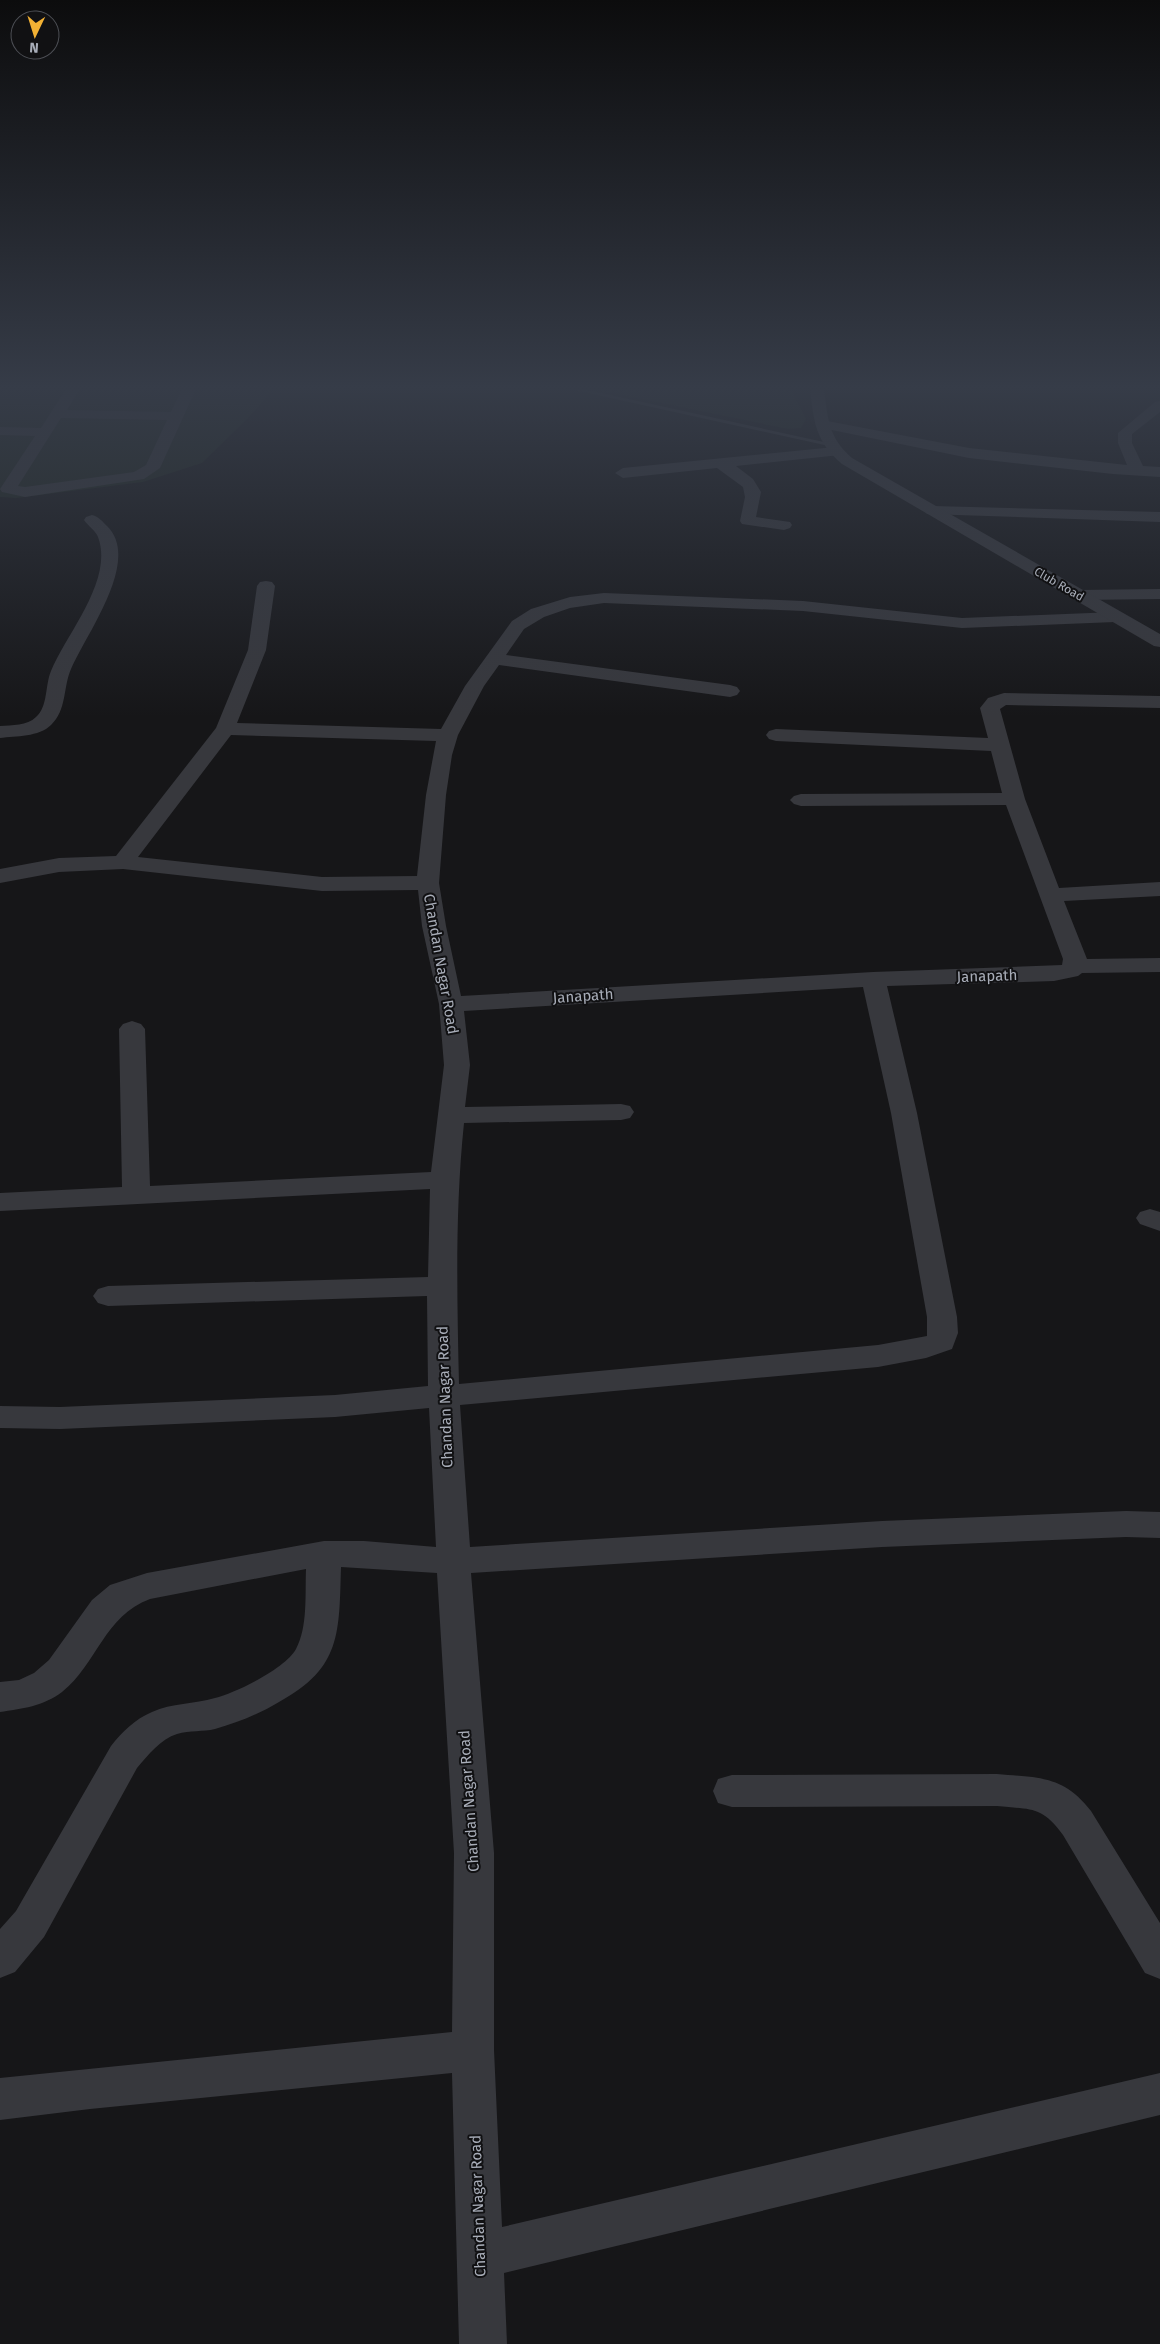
<svg xmlns="http://www.w3.org/2000/svg" width="1160" height="2344" font-family="'Fira Sans',sans-serif">
<style>
.green{fill:#1e261f}
.lines{fill:none;stroke-linecap:round;stroke-linejoin:round}
.service{fill:#37383d;fill-rule:evenodd}
.minor{fill:#37383d;fill-rule:evenodd}
.tertiary{fill:#37383d;fill-rule:evenodd}
.labels{text-anchor:middle;dominant-baseline:central;stroke-width:4;stroke-linejoin:round;paint-order:stroke}
.far-street-label{font-size:12px;fill:#a8adb8;stroke:#111113}
.street-label{font-size:15px;fill:#a8adb8;stroke:#111113}
</style>
<rect width="100%" height="100%" fill="#161618"/>
<!-- green -->
<path class="green" d="M 0,389 L 274,389 L 247,419 L 202,463 L 143,482 L 16,498 L 0,497 Z
M 593,389 L 791,389 L 806,419 L 801,428 L 788,429 Z"/>
<g class="lines">
<!-- service -->
<path class="service" d="M 570,389 L 583,389 L 833,444 L 829,446 Z"/>
<!-- minor -->
<path class="minor" d="M 66,389 L 80,389 L 67,410 L 171,412 L 182,389 L 196,389 L 160,468 L 144,479 L 25,497 L 2,492 L 0,489 L 35,436 L 0,435 L 0,427 L 41,428 ZM 61,418 L 167,420 L 146,465 L 134,472 L 25,487 L 18,486 Z
M 1160,401 L 1160,412 L 1132,434 L 1132,443 L 1143,466 L 1160,467 L 1160,477 L 1113,474 L 969,458 L 822,428 L 815,424 L 822,420 L 969,448 L 1127,465 L 1118,443 L 1118,433 L 1155,402 Z
M 835,447 L 840,449 L 843,452 L 840,455 L 736,466 L 753,479 L 761,492 L 756,517 L 790,522 L 792,525 L 790,528 L 784,530 L 742,524 L 740,521 L 745,497 L 743,487 L 717,468 L 623,478 L 615,473 L 623,468 Z
M 933,506 L 1160,512 L 1160,522 L 927,514 L 925,511 L 927,508 Z
M 92,515 C 99,517 102,521 107,526 C 142,560 86,634 71,669 C 63,687 67,710 51,725 C 39,737 16,736 0,738 L 0,726 C 12,725 27,726 36,717 C 48,707 45,685 51,671 C 67,633 114,580 98,537 C 96,531 88,526 84,520 L 86,517 Z
M 266,581 L 272,582 L 275,586 L 266,650 L 237,723 L 441,729 L 465,686 L 512,621 L 531,609 L 570,597 L 604,593 L 803,601 L 962,618 L 1115,612 L 1121,613 L 1124,617 L 1121,621 L 1115,622 L 962,628 L 803,611 L 604,603 L 570,608 L 544,617 L 524,629 L 506,655 L 730,685 L 737,687 L 740,691 L 737,695 L 730,697 L 499,665 L 484,686 L 458,735 L 452,755 L 446,795 L 439,883 L 446,926 L 461,996 L 873,972 L 1062,965 L 1063,959 L 1006,805 L 801,806 L 794,804 L 790,800 L 794,796 L 801,794 L 1002,793 L 991,751 L 776,741 L 769,739 L 766,735 L 769,731 L 776,729 L 988,738 L 980,708 L 988,698 L 1004,693 L 1160,696 L 1160,708 L 1006,705 L 1000,709 L 1025,799 L 1059,888 L 1160,882 L 1160,896 L 1064,901 L 1087,959 L 1160,958 L 1160,972 L 1082,973 L 1078,976 L 1054,981 L 887,986 L 917,1113 L 957,1317 L 958,1333 L 952,1349 L 926,1358 L 878,1367 L 460,1405 L 470,1547 L 882,1521 L 1126,1511 L 1160,1512 L 1160,1538 L 1126,1537 L 882,1547 L 471,1573 L 494,1853 L 494,2050 L 502,2227 L 1160,2073 L 1160,2115 L 504,2273 L 507,2344 L 459,2344 L 452,2073 L 90,2109 L 0,2120 L 0,2078 L 452,2032 L 454,1853 L 437,1573 L 341,1567 C 339,1632 342,1668 279,1702 C 259,1714 237,1723 215,1729 C 203,1732 190,1730 177,1734 C 161,1739 148,1755 137,1768 L 44,1937 L 15,1972 L 0,1978 L 0,1929 L 16,1911 L 111,1746 C 122,1732 135,1719 152,1712 C 172,1703 194,1704 215,1698 C 236,1693 286,1668 296,1649 C 308,1627 305,1594 306,1569 L 150,1599 C 104,1616 97,1664 62,1692 C 44,1706 21,1709 0,1712 L 0,1682 L 19,1680 L 34,1673 L 49,1660 L 92,1600 L 110,1585 L 147,1573 L 324,1541 L 364,1541 L 436,1547 L 429,1408 L 335,1417 L 60,1429 L 0,1428 L 0,1406 L 60,1407 L 335,1395 L 428,1386 L 427,1296 L 108,1306 L 98,1303 L 93,1296 L 98,1289 L 108,1286 L 428,1277 L 430,1189 L 0,1211 L 0,1193 L 122,1187 L 119,1029 L 123,1024 L 132,1021 L 141,1024 L 145,1029 L 150,1186 L 431,1172 L 444,1065 L 439,1004 L 422,926 L 418,890 L 322,891 L 123,869 L 59,872 L 0,883 L 0,869 L 59,858 L 116,856 L 216,728 L 248,650 L 257,586 L 260,582 ZM 231,735 L 436,741 L 426,795 L 417,876 L 322,877 L 138,857 ZM 863,987 L 891,1113 L 927,1317 L 927,1336 L 878,1345 L 459,1384 C 457,1296 455,1210 464,1123 L 621,1120 L 630,1118 L 634,1112 L 630,1106 L 621,1104 L 465,1107 L 470,1065 L 464,1011 Z
M 1160,589 L 1160,599 L 1079,600 L 1073,599 L 1070,595 L 1073,591 L 1079,590 Z
M 1150,1209 L 1160,1212 L 1160,1231 L 1140,1224 L 1136,1218 L 1140,1212 Z
M 997,1774 C 1039,1778 1063,1775 1091,1811 L 1160,1923 L 1160,1979 L 1145,1973 L 1063,1835 C 1041,1805 1032,1810 997,1806 L 732,1807 L 718,1803 L 713,1791 L 718,1779 L 732,1775 Z"/>
<!-- tertiary -->
<path class="tertiary" d="M 810,389 L 824,389 C 828,419 828,437 852,458 L 1160,634 L 1160,647 L 1154,646 L 842,464 C 815,441 814,422 810,389 Z"/>
</g>
<!-- sky -->
<linearGradient id="sky" x2="0" y2="1"><stop stop-color="#0c0c0d"/><stop offset="0.54" stop-color="#363c48"/><stop offset="1" stop-color="#363c48" stop-opacity="0"/></linearGradient>
<rect width="1160" height="717" fill="url(#sky)"/>
<g class="labels">
<!-- far-street labels -->
<g class="far-street-label">
<text transform="translate(1059 584) rotate(30)">Club Road</text>
</g>
<!-- street labels -->
<g class="street-label">
<text transform="translate(441 964) rotate(80)">Chandan Nagar Road</text>
<text transform="translate(987 976) rotate(-2)">Janapath</text>
<text transform="translate(583 996) rotate(-4)">Janapath</text>
<text transform="translate(445 1397) rotate(-92)">Chandan Nagar Road</text>
<text transform="translate(469 1801) rotate(-94)">Chandan Nagar Road</text>
<text transform="translate(478 2206) rotate(-92)">Chandan Nagar Road</text>
</g>
</g>
<!-- north arrow -->
<g transform="translate(35 35) rotate(184)"><circle r="24" fill="#111113" stroke="#4d4f55"/>
<path d="M0-4L9 19L0 12L-9 19Z" fill="#f2b134"/>
<text y="-8" font-size="14" font-weight="bold" text-anchor="middle" fill="#a8adb8">N</text>
</g>
</svg>
